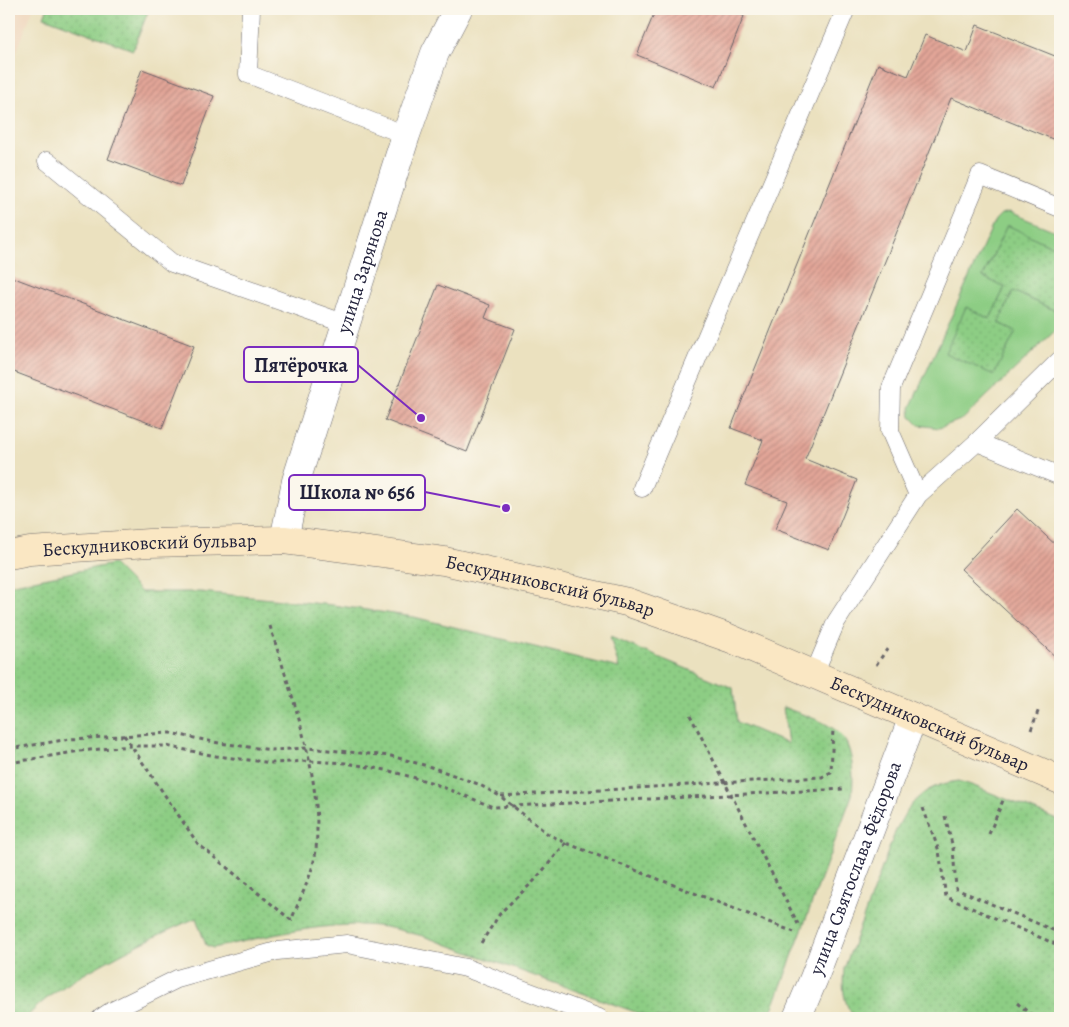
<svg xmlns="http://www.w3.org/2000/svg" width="1069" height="1027" font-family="Alegreya,serif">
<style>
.built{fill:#efd6bc}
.green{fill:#8dcd84;stroke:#587860}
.park{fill:url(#park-dots);stroke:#587860}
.building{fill:url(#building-hatch)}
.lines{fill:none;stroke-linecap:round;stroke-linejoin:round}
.lane-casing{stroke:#686569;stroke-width:19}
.street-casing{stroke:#686569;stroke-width:29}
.secondary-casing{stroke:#686569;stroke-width:29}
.path{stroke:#686569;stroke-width:3;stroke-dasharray:4 4;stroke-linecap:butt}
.lane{stroke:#fff;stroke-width:18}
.street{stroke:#fff;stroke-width:28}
.secondary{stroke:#fae7c3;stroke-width:28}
.labels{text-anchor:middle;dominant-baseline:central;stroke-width:4;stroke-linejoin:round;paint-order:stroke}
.street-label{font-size:19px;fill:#22223b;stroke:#fbf7ec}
.leader{fill:none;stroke:#7b2cbf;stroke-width:2}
.callout-dot{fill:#7b2cbf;stroke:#fbf7ec;stroke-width:2}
.callout{fill:#fbf7ec;stroke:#7b2cbf;stroke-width:2}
.callout-label{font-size:20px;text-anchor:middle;font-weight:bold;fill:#22223b}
</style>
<defs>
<pattern id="park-dots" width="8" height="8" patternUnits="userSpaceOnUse" patternTransform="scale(1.25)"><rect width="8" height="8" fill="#8dcd84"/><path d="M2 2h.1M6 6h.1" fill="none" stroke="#79b073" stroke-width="1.8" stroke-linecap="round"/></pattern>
<pattern id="building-hatch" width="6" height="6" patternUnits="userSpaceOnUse" patternTransform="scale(1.25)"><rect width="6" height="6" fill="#e3a698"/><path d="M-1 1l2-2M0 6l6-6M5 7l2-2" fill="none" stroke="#b8877d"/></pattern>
</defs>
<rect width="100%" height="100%" fill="#fbf7ec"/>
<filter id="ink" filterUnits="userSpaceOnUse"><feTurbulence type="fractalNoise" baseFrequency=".02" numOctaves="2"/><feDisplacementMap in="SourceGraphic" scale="10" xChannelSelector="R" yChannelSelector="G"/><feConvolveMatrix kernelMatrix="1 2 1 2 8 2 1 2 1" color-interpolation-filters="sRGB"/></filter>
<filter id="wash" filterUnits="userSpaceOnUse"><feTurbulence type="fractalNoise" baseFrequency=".0096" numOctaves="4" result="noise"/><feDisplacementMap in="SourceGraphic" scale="20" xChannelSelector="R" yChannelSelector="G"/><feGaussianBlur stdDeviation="1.12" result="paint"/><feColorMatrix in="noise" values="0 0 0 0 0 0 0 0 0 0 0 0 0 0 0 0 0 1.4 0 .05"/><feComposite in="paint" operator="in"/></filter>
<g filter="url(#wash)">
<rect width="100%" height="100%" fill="#ebe1bf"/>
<!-- built -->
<path class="built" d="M 9,9 L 33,9 L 9,72 Z"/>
<!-- green -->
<path class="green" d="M 1009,212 L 1060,233 L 1060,250 L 1007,226 L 983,277 L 1005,287 L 990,319 L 966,308 L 1015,331 L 999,323 L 1013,291 L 1058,312 L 1060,308 L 1060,326 L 963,419 L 939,428 L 919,425 L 911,417 L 910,408 L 995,220 L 1001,214 Z"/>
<!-- park -->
<path class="park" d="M 47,9 L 149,9 L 133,50 L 44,17 Z
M 1007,225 L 1060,250 L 1060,308 L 1058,312 L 1013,291 L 999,323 L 1016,331 L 994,375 L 945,353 L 966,307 L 990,319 L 1005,287 L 983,277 Z
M 113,564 L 141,592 L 200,592 L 333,605 L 414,617 L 619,668 L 610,637 L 733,688 L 737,722 L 788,744 L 783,707 C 800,714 820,719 834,729 C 854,741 854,775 852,795 L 774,1005 L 766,1018 L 701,1018 L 693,1015 L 692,1018 L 652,1018 L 423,936 C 410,933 398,929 385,927 C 332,919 265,937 213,948 L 206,945 L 196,918 C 161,933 127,950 93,969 C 69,983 44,997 26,1018 L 9,1018 L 9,585 Z
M 959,781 L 974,786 L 1060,821 L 1060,1018 L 855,1018 C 843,1004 842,987 844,969 L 896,830 C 911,800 925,785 959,781 Z"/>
<g id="blocks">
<!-- building -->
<path class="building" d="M 656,9 L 725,9 L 744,16 L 716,87 L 637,55 Z
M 977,25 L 1060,58 L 1060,142 L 951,98 L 805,459 L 857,480 L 829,550 L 775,529 L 787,501 L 745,485 L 763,440 L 731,428 L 878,64 L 908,76 L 925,35 L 967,52 Z
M 142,69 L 214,96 L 181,186 L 108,159 Z
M 9,276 L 194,346 L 162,428 L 9,370 Z
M 438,285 L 490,305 L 485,318 L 515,329 L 467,452 L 385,420 Z
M 1017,509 L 1060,549 L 1060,661 L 961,569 Z"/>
</g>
</g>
<g filter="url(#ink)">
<use href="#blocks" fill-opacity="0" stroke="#686569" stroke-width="1"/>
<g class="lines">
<!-- lane casing -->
<g class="lane-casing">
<path id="lane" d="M 251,9 L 248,74 L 406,135
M 47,161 L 172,263 L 346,324
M 977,442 L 1060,360
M 642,488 L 846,9
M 918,495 L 977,442 L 1060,476
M 814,674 L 836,622 L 918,495 L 890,431 L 891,388 L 980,175 L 1060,208
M 101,1018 L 110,1012 L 177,979 L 277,951 L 347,944 L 466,968 L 599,1018"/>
</g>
<!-- street casing -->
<g class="street-casing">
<g id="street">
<path id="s1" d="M 284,540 L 296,481 L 406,135 L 435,53 L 458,9"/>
<path id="s2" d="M 797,1018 L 814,978 L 913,717"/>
</g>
</g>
<!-- secondary casing -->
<g class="secondary-casing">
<g id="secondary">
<path id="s3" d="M 9,555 L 30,551 L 149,543 L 284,540 L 444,561 L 627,602 L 729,638 L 1060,780"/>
</g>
</g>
<!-- path -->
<path class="path" d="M 270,626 C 291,695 323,776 316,849 C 314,872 299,900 291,921
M 876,665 L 888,648
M 690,715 L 798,924
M 1031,730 L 1039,709
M 124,735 L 198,844 L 291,920
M 9,749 L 70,739 L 170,733 L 219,743 L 272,750 L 307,748 L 391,756 L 431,767 L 478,784 L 500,796 L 548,834 L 566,843 L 794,932
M 9,763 L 80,751 L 131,746 L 166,746 L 216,756 L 272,763 L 309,761 L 346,763 L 386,770 L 430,782 L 493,807 L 844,789
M 501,796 L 822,777 L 831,772 L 833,728
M 923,808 L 939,851 L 946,897 L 1060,946
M 945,816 L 953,848 L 956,889 L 1060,933
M 989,834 L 1004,798
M 481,943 L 501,912 L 534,881 L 566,843
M 1017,1003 L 1035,1018"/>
<!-- lane -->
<use href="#lane" class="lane"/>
<!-- street -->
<use href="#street" class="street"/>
<!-- secondary -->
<use href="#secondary" class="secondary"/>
</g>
</g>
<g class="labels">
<!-- street labels -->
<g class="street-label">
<text stroke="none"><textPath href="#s1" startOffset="280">улица Зарянова</textPath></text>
<text stroke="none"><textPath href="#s3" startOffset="141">Бескудниковский бульвар</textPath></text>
<text stroke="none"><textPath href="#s3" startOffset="546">Бескудниковский бульвар</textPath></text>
<text stroke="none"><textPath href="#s3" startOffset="951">Бескудниковский бульвар</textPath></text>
<text stroke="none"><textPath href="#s2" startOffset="161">улица Святослава Фёдорова</textPath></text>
</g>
</g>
<!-- callouts -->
<path class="leader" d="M421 418L358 365M506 508L425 492"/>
<g class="callout-dot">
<circle cx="421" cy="418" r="5"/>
<circle cx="506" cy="508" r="5"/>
</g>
<g class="callout">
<rect x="244" y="347" width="114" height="35" rx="5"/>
<rect x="289" y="475" width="136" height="35" rx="5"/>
</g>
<g class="callout-label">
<text x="301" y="372">Пятёрочка</text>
<text x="357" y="499">Школа № 656</text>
</g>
<!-- margin -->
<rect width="1069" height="1027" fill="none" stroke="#fbf7ec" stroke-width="30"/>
</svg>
